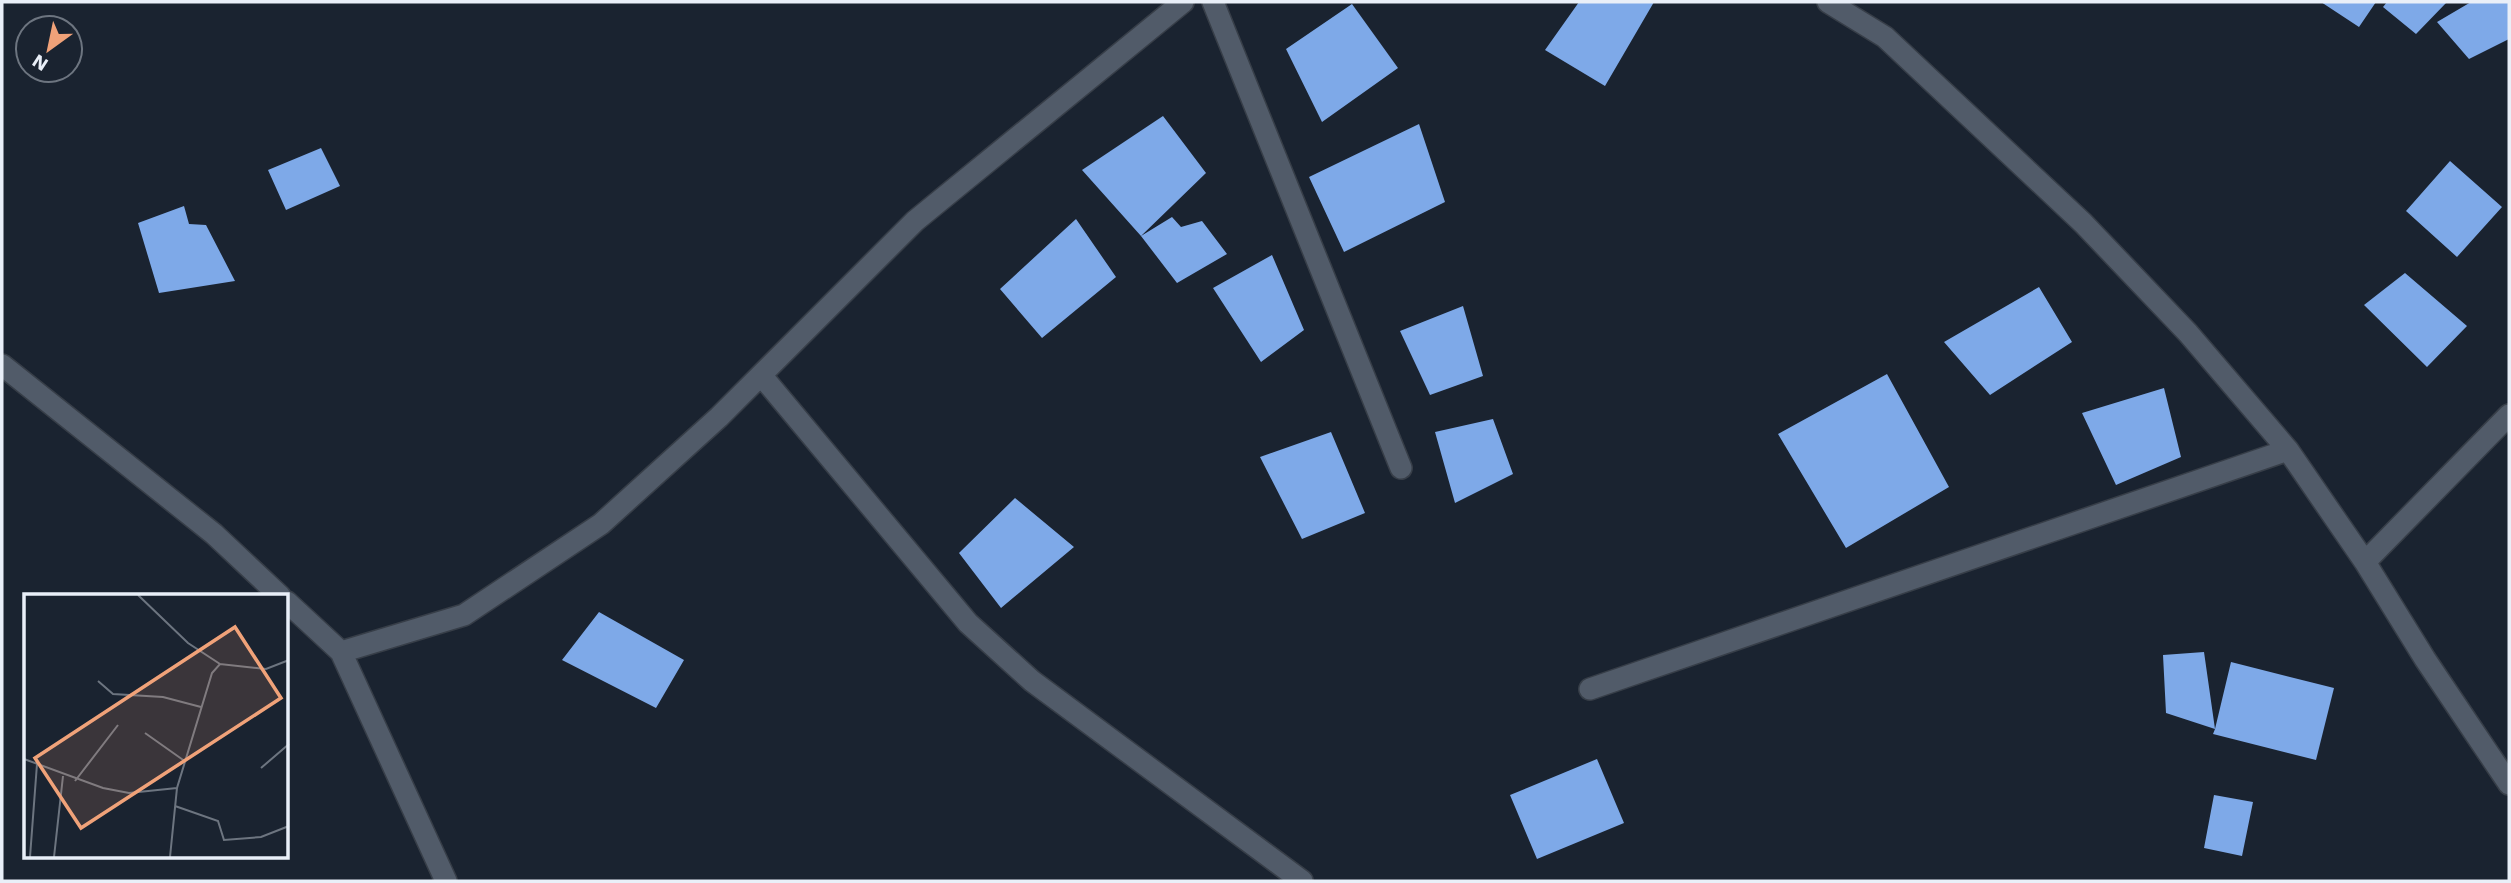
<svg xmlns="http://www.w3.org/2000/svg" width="2511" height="883" font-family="'Work Sans',sans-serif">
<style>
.building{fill:#7ea9e8}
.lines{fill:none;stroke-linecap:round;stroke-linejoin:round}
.minor-casing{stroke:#373e48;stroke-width:24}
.minor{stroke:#515b69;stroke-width:21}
.inset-road{fill:none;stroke:#6d7580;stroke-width:2}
.view{fill:#f0a279;fill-opacity:0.15;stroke:#f0a279;stroke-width:3.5}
.inset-edge{fill:none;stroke:#e9eff8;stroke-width:3.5}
</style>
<rect width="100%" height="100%" fill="#1a2330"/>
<!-- building -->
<path class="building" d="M 1579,2 L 1654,2 L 1605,86 L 1545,50 Z
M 2321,2 L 2376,2 L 2359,27 Z
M 2387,2 L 2447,2 L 2416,34 L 2383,7 Z
M 2471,2 L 2509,2 L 2509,39 L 2469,59 L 2437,22 Z
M 1352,4 L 1398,68 L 1322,122 L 1286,49 Z
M 1163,116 L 1206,173 L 1141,236 L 1172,217 L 1181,227 L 1202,221 L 1227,254 L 1177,283 L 1141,236 L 1082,170 Z
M 1419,124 L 1445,202 L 1344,252 L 1309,177 Z
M 321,148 L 340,186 L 286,210 L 268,170 Z
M 2450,161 L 2502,207 L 2457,257 L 2406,211 Z
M 184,206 L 189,224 L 206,225 L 235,281 L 159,293 L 138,223 Z
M 1076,219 L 1116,277 L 1042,338 L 1000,289 Z
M 1272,255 L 1304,330 L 1261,362 L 1213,288 Z
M 2405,273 L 2467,326 L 2427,367 L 2364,305 Z
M 2039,287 L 2072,342 L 1990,395 L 1944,342 Z
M 1463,306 L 1483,376 L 1430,395 L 1400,331 Z
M 1887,374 L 1949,487 L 1846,548 L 1778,434 Z
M 2164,388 L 2181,457 L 2116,485 L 2082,413 Z
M 1493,419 L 1513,474 L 1455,503 L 1435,432 Z
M 1331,432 L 1365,513 L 1302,539 L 1260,457 Z
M 1015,498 L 1074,547 L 1001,608 L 959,553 Z
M 599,612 L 684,660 L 656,708 L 562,660 Z
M 2204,652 L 2215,729 L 2231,662 L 2334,688 L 2316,760 L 2213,734 L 2215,729 L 2166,713 L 2163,655 Z
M 1597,759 L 1624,823 L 1537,859 L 1510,795 Z
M 2214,795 L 2253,802 L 2242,856 L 2204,848 Z"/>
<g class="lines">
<!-- minor casing -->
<g class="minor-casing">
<path id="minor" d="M 1213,2 L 1401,468
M 1828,2 L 1885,37 L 2083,223 L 2188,333 L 2288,450 L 2365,562 L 2425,659 L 2509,784
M 2,365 L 214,534 L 280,596
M 761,375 L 968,623 L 1032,681 L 1302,881
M 2365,562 L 2509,415
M 287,602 L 341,652 L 464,615 L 601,524 L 719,417 L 915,221 L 1183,2
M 341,652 L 446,881
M 1590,689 L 2288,450"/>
</g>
<!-- minor -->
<use href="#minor" class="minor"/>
</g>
<!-- overview -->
<g transform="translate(24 594)">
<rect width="264" height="264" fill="#1a2330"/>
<path class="inset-road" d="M 114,1 L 164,49 L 196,70M 74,87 L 89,100 L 139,103 L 177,113M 121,139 L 162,168M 0,165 L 79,194 L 105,199 L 153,194M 237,174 L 265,150M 51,187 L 94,131M 151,212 L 194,227 L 200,246 L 237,243 L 265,232M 6,263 L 13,170M 30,263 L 39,182M 146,263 L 153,194 L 188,79 L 196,70 L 242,75 L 265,66"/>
<path class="view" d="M 211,33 L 257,104 L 57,234 L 11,164 Z"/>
<rect width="264" height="264" class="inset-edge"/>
</g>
<!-- border -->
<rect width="2511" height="883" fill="none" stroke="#e9eff8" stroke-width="7"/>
<!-- north arrow -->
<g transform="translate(49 49) rotate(213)"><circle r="33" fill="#1a2330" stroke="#6d7580" stroke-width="2"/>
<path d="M0-5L12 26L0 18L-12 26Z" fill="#f0a279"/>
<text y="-10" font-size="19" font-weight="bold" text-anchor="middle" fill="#e9eff8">N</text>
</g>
</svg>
